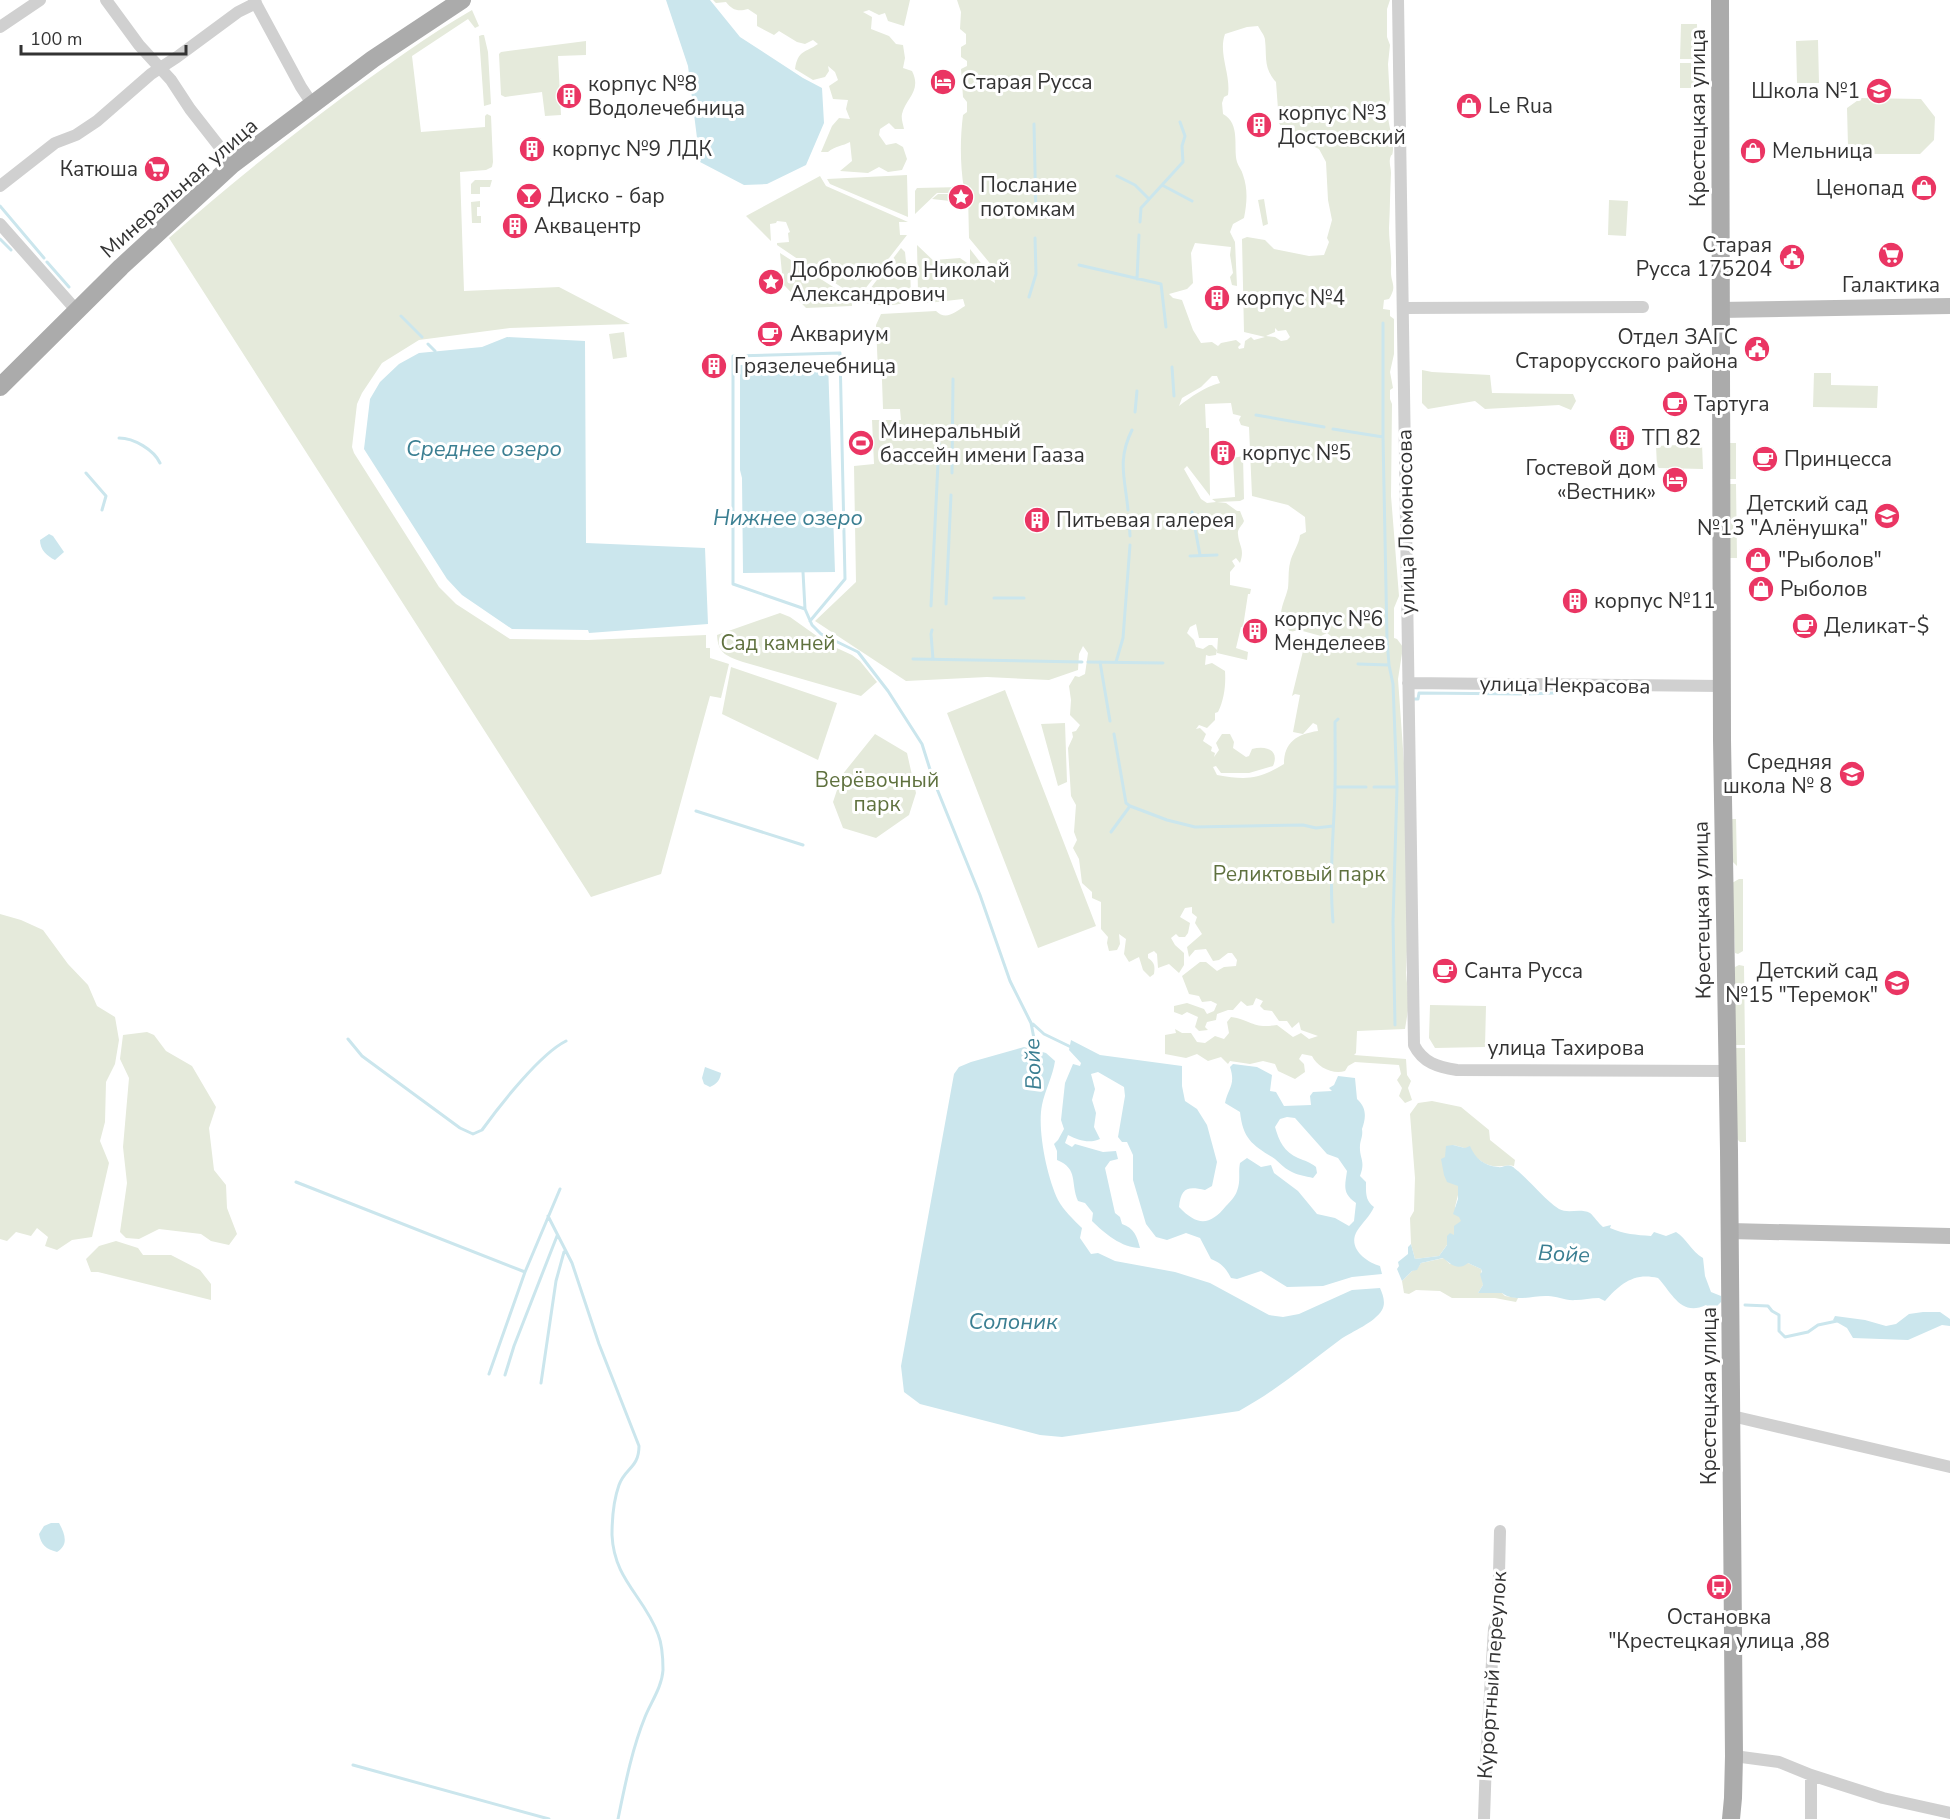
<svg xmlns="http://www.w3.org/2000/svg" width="1950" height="1819" font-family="'Nunito Sans',sans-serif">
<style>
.green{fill:#e5eadb;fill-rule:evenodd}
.water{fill:#cbe6ed}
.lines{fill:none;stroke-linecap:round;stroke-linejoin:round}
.stream{stroke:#cbe6ed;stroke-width:3}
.street{stroke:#d0d0d0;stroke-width:12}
.secondary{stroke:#bdbdbd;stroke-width:16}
.primary{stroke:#ababab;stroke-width:18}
.labels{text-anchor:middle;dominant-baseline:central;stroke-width:6;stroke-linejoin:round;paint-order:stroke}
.poi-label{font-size:21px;fill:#333;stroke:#fff;text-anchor:start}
.street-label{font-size:21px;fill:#333;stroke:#fff}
.park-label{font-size:21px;fill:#5f713e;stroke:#fff}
.water-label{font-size:22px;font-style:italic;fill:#3b7f92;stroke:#fff}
</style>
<rect width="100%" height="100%" fill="#fff"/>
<!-- green -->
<path class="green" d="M 713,0 L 910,0 L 904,26 L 888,21 L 885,13 L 879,15 L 869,10 L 863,12 L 872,17 L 871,29 L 889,36 L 896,44 L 903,45 L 905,58 L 903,68 L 912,71 C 922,91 906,98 902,114 C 901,119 903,124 904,129 L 895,129 L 889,123 L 880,129 L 879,135 L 886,145 L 896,143 L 903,147 L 907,159 L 902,170 L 888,172 L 879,167 L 868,173 L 840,171 L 852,161 L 850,142 C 843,146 835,146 828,152 L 821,152 L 832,126 L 839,118 L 850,119 L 846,109 L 848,100 L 833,99 L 829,86 L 838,80 L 835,72 L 828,66 L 829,71 L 825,77 L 813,80 L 795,69 C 798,50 805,53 818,44 L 813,40 L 805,44 L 797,42 L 779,31 L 774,35 L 757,26 L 757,15 L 748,9 C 738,12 732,10 726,2 L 716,3 Z
M 957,0 L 1390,0 L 1387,9 L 1387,37 L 1390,45 L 1388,64 L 1390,100 C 1383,114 1394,135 1393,150 C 1392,159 1392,151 1390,159 C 1389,163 1391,168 1391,173 C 1390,191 1390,210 1389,228 C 1389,242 1392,256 1391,269 C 1390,283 1398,285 1389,299 L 1384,300 L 1383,309 L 1390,310 L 1390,316 L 1394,319 L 1394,354 L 1390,372 L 1393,388 L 1390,390 L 1390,399 L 1392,404 L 1391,496 L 1399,596 L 1394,608 L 1394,638 L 1397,639 L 1403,647 L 1398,679 L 1405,777 L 1408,928 L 1406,973 L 1409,1004 L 1405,1029 L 1357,1031 L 1356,1053 L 1354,1055 L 1406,1059 L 1407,1075 L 1411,1081 L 1408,1088 L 1412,1100 L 1405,1103 L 1399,1096 L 1402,1088 L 1397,1080 L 1401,1074 L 1399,1065 L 1355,1062 L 1348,1066 L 1345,1071 C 1333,1075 1317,1067 1312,1056 L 1302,1054 L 1299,1059 L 1304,1064 L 1305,1072 L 1295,1079 L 1278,1071 L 1275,1064 L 1263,1061 L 1250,1064 L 1230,1061 L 1228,1064 L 1221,1057 L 1208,1061 L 1197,1054 L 1186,1058 L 1165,1054 L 1165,1035 L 1176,1033 L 1175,1029 L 1182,1033 L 1191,1033 L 1197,1042 L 1205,1043 L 1215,1036 L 1224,1039 L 1229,1033 L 1227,1022 L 1231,1017 C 1252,1020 1252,1029 1277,1025 L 1293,1037 L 1301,1033 L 1309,1039 L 1318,1036 L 1301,1030 L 1299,1022 L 1292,1028 L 1287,1021 L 1279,1021 L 1272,1011 L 1264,1010 L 1260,1006 L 1263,1001 L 1256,998 L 1253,1005 L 1247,1006 L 1241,1001 L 1233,1010 L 1228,1010 L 1217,1014 L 1216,1020 L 1207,1022 L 1205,1027 L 1208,1030 L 1199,1031 L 1195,1027 L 1198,1017 L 1187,1012 L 1182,1015 L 1174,1012 L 1174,1006 L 1187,1003 L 1204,1009 L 1207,1014 L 1214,1011 L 1217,1004 L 1211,1001 L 1202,1002 L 1199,996 L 1189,994 L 1182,976 L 1200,962 L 1206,962 L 1217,971 L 1224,967 L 1236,966 L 1237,960 L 1232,953 L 1228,953 L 1219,960 L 1213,961 L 1206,949 L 1195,950 L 1189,957 L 1187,947 L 1202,934 L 1195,923 L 1197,917 L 1192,913 L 1192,907 L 1185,908 L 1180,917 L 1190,923 L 1188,933 L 1185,937 L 1179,937 L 1176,934 L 1171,938 L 1175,945 L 1184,953 L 1184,965 L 1179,973 L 1169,964 L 1158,968 L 1157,954 L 1154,951 L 1148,954 L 1148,958 C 1155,963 1155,966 1154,974 L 1150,977 L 1143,970 L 1139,957 L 1129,962 L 1124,954 L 1126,939 L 1119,934 L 1120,944 L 1117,950 L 1109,951 L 1107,943 L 1108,937 L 1101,929 L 1101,902 L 1092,898 L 1092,892 L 1082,883 L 1079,859 L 1073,848 L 1077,840 L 1074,832 L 1076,805 L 1071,796 L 1068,748 L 1073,737 L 1072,732 L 1076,731 L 1080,725 L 1070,715 L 1071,700 L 1069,686 L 1075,676 L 1079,677 L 1085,674 L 1088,653 L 1083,646 L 1079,654 L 1078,670 L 1049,680 L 987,677 L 906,681 L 815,621 L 856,582 L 854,466 L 874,464 L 872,420 L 901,420 L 900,409 L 883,409 L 882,380 L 880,372 L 878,372 L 876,325 L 881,314 L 936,311 C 946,321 955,312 965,306 L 963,299 L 928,303 L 921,302 L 918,293 L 917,245 L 937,264 L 934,260 L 960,258 L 970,265 L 970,249 L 984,267 L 987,278 L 995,283 L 993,267 L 969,238 L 968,194 L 964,191 L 964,193 L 937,193 L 915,214 L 915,191 L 917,188 L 962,187 L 964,189 C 960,165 960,139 963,115 L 967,112 L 967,102 L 963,97 L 961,69 L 967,66 L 967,61 L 961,57 L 961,47 L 966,44 L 966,34 L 960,29 L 961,12 ZM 1258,26 C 1260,30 1265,36 1265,40 C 1267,56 1263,68 1276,82 L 1279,123 L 1285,133 L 1319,149 L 1326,162 L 1328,200 L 1332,220 L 1327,238 L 1329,242 L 1324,255 L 1309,256 L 1274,249 L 1265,240 L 1247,237 L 1242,239 L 1244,332 L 1265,337 L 1254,340 L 1251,337 L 1245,341 L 1244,348 L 1239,349 L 1238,347 L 1241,344 L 1236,340 L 1221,343 L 1218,346 L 1212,342 L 1201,343 L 1193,330 L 1182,300 L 1173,298 L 1169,294 L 1187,289 L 1193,283 L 1191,253 L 1195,243 L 1231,247 L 1230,255 L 1233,273 L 1230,277 L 1232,285 L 1237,286 L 1235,242 L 1230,232 L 1233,224 L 1244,218 C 1247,203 1248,189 1243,175 C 1242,170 1238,166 1237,162 C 1233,147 1241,124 1223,114 L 1222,103 L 1224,97 L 1228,95 C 1231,74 1218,54 1225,34 L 1247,27 ZM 1275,328 L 1278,331 L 1286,330 L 1290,337 L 1287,340 L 1281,341 L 1275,337 L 1266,336 L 1275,332 ZM 1212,376 L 1217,376 L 1220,383 C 1204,387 1191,397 1179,406 L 1182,398 L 1201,387 ZM 1231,403 L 1233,414 L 1241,416 L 1239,420 L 1241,425 L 1249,427 L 1252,496 L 1288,505 L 1305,517 L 1306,532 L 1300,535 C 1299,545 1292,553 1290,563 C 1288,571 1289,580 1288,588 C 1286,597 1282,604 1281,613 L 1285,617 L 1284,623 L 1290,632 L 1299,630 L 1321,636 L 1327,633 L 1331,636 L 1333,646 L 1330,648 L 1324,644 L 1314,647 L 1304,647 L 1292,696 L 1295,694 L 1300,695 L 1293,732 L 1303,734 L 1313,723 L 1317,725 L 1318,731 C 1297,734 1284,742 1284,764 C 1258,780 1246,780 1217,775 L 1213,767 L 1216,766 L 1221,773 L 1249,773 L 1273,766 C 1280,750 1266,745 1252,749 L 1249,756 L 1246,757 L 1233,748 L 1234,742 L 1230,734 L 1222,734 L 1216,743 L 1219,750 L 1214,757 L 1215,753 L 1211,751 L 1212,747 L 1203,741 L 1206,734 L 1200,728 L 1196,729 L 1199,725 L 1207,728 L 1215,720 L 1215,713 L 1218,712 C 1224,700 1226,685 1225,671 L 1212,663 L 1205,665 L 1206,655 L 1209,656 L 1216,655 L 1217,650 L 1212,645 L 1209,645 L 1203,649 L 1196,647 L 1194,640 L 1187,633 L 1190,627 L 1196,624 L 1199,638 L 1218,638 L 1217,653 L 1247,660 L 1248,652 L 1236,648 L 1241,627 L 1243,627 L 1248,594 L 1250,594 L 1251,589 L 1230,585 L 1230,572 L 1235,566 L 1232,561 L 1236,558 L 1240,563 C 1245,548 1239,547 1238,534 C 1237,529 1242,526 1244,521 L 1240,511 L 1237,511 L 1226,503 L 1217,502 L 1240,501 L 1244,499 L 1243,456 L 1233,458 L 1235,497 L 1212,499 L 1216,502 L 1207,503 L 1201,499 L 1184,469 L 1187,466 L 1210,496 L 1209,428 L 1206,428 L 1205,404 Z
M 472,10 L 479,26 L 475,28 L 468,19 L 412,56 L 421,132 L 485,127 L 485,116 L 487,114 L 491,116 L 493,162 L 492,167 L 486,170 L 460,172 L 464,291 L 559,287 L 630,324 L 510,328 L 419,340 L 382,363 L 362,393 L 357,404 L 352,447 L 354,453 L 439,587 L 456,604 L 510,639 L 588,640 L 706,635 L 706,648 L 710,648 L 710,658 L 729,664 L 721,698 L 710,696 L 661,874 L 591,897 L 169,238 C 225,188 283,142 343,97 C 385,67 427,36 472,10 Z
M 1681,24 L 1697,24 L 1698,59 L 1680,59 Z
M 482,35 L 484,35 L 488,52 L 491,104 L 484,106 L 479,36 Z
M 1818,40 L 1819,83 L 1797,83 L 1796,41 Z
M 586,41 L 586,55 L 558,56 L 561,115 L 545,116 L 542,92 L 505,97 L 501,95 L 499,54 L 501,52 Z
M 1680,63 L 1698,63 L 1698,88 L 1680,88 Z
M 1861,98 L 1921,99 L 1935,117 L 1934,140 L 1920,154 L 1860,154 L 1848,146 L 1847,108 Z
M 907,175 L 908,217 L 830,184 L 827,179 Z
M 820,176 L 826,186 L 908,222 L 899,222 L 900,235 L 907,235 L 858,298 L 812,268 L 812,266 L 809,264 L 808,266 L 777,245 L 777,243 L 789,242 L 788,233 L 790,232 L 786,222 L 777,221 L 776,223 L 770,224 L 771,241 L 746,216 Z
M 475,180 L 492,180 L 490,187 L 480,187 L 480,194 L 471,194 L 471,184 Z
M 938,194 L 963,194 L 959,202 L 932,199 Z
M 1264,199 L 1268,224 L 1263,226 L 1258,200 Z
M 1609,200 L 1628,201 L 1626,236 L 1608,235 Z
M 480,201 L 480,207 L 477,207 L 477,216 L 481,216 L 481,223 L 472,223 L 471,202 Z
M 901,248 L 905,252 L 906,262 L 910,265 L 911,299 C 903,307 870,307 861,301 Z
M 780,253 L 852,299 L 852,306 L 806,308 L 784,285 L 784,274 L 782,273 Z
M 624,332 L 627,357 L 613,359 L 609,334 Z
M 1422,370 L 1432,372 L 1490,375 L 1492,393 L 1573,394 L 1576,401 L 1571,410 L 1559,405 L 1485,409 L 1475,401 L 1428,409 L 1422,403 Z
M 1814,373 L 1831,373 L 1831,385 L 1878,386 L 1877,408 L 1813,407 Z
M 1730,443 L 1736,443 L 1736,479 L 1730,479 Z
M 1702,444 L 1703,469 L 1659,468 L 1657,466 L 1656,446 Z
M 1730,484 L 1736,484 L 1737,558 L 1730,558 Z
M 780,613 L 790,617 L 828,644 L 852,655 L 860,661 L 877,682 L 861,696 L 743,662 C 727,656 718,654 717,635 Z
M 731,667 L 837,703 L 818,760 L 722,714 Z
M 1005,690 L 1096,926 L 1038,948 L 947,713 Z
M 1065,723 L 1067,782 L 1058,786 L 1041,724 Z
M 875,734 L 907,753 L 916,793 L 909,815 L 876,838 L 843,828 L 833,802 L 842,775 Z
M 1731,819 L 1736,819 L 1737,866 L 1731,860 Z
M 1739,879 L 1743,879 L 1743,951 L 1738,954 L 1735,953 L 1732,883 Z
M 0,914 L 21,920 L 43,930 L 68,964 L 88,985 L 97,1006 L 115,1017 L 119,1040 L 115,1064 L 106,1082 L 105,1122 L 100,1141 L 109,1163 L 92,1237 L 72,1240 L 57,1250 L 45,1246 L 48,1237 L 37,1228 L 31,1236 L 16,1232 L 7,1241 L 0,1239 Z
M 1739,965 L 1744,966 L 1745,1045 L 1735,1045 L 1735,967 Z
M 1430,1005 L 1486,1006 L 1485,1047 L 1435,1048 L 1429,1038 Z
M 147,1032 L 154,1035 L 166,1051 L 192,1066 L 216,1107 L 209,1128 L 214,1170 L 226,1185 L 227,1208 L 237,1234 L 229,1245 L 211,1241 L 201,1234 L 159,1229 L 139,1239 L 126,1238 L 120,1232 L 127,1183 L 123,1147 L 129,1078 L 120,1059 L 123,1035 Z
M 1735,1048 L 1745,1048 L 1746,1142 L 1740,1142 L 1737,1139 Z
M 1432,1101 L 1461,1107 L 1489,1130 L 1490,1140 L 1515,1160 L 1514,1166 C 1504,1164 1497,1169 1486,1164 C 1478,1160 1473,1154 1466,1149 C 1463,1147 1457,1146 1453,1145 L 1459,1191 L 1455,1207 L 1462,1221 L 1454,1235 L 1439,1256 L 1415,1259 L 1411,1244 L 1410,1218 L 1414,1211 L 1415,1178 L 1410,1114 L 1418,1103 Z
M 116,1241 L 138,1248 L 143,1255 L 171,1255 L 200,1270 L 211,1284 L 211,1300 L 98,1272 L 91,1272 L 86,1259 L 99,1246 Z
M 1444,1258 L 1450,1264 L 1468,1263 L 1481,1269 L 1483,1285 L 1478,1293 L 1502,1293 L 1505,1296 L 1518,1298 L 1516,1302 L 1495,1298 L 1452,1298 L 1440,1291 L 1416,1290 L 1409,1294 L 1404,1293 L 1402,1281 L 1412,1271 L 1417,1269 L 1421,1263 Z"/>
<!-- water -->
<path class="water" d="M 666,0 L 710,0 L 740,37 L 803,78 L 822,88 L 824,123 L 806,165 L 767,184 L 744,185 L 700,162 L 688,66 Z
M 507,337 L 585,341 L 586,543 L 705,548 L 708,624 L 589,633 L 588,630 L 512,629 L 462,595 L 447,579 L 364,449 L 370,399 L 380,382 L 399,364 L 419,353 L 482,347 Z
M 828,362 L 835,572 L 743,573 L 742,478 L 740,470 L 740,365 Z
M 49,534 L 53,536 L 64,552 L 55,560 C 47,556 40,550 40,540 Z
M 1071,1040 L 1100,1055 L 1182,1066 L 1182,1086 L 1185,1101 L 1197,1109 L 1207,1125 L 1217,1162 L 1212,1186 L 1205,1190 C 1187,1186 1181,1188 1179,1207 C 1197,1226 1210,1226 1226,1206 C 1230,1202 1235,1197 1237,1191 C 1241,1181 1238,1173 1240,1163 L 1247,1158 L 1261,1167 L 1271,1165 L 1274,1173 L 1298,1191 L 1317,1214 L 1335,1218 L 1349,1226 L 1354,1221 L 1356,1203 C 1342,1193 1345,1186 1347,1171 L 1338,1158 L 1327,1154 L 1295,1118 L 1287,1117 L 1280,1119 L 1275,1127 C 1279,1141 1284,1152 1298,1158 C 1305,1161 1310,1162 1316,1167 L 1317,1173 L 1313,1178 C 1306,1176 1296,1175 1290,1171 C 1284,1168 1280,1163 1275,1159 C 1253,1145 1243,1140 1240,1112 L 1225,1103 C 1228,1088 1236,1085 1230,1067 L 1233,1064 L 1257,1067 L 1272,1075 L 1270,1091 L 1276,1092 L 1284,1106 L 1311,1105 L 1310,1096 L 1313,1092 L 1332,1091 L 1329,1088 L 1334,1085 L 1338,1076 L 1355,1078 L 1357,1099 C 1367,1108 1366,1118 1362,1129 C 1363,1136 1361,1138 1360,1145 C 1359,1159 1366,1160 1360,1176 L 1366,1182 C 1366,1192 1365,1201 1374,1207 C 1370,1216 1363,1222 1357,1231 C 1347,1248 1366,1262 1380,1266 L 1382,1274 L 1352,1277 L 1323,1286 L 1287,1287 L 1261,1271 L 1237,1279 L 1231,1278 C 1226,1268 1221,1263 1211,1259 L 1200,1238 L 1186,1233 L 1167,1240 L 1156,1237 L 1146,1224 L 1133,1180 L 1133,1155 L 1127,1142 L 1122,1142 L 1118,1137 L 1125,1096 L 1124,1087 L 1098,1072 L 1091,1074 L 1095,1089 L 1092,1100 L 1096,1113 L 1094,1127 L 1100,1139 C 1089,1144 1078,1140 1068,1135 L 1065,1143 L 1072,1147 L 1075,1144 L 1103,1152 L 1116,1151 L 1118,1159 L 1110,1161 L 1105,1168 L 1115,1213 L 1120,1217 L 1122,1224 C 1134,1228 1137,1236 1140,1248 C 1122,1248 1104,1233 1092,1221 L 1093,1213 L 1085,1203 L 1078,1201 C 1070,1183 1079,1169 1057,1160 L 1057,1151 L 1054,1144 L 1058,1140 L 1064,1129 L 1061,1120 L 1065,1083 L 1073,1064 L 1080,1066 L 1081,1063 L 1069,1050 Z
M 1024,1047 L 1046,1053 L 1055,1061 C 1053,1076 1045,1090 1042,1105 C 1037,1129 1047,1177 1058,1200 C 1064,1211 1073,1219 1082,1228 L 1080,1238 L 1091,1254 L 1098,1253 L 1115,1261 L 1175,1272 L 1210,1283 L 1269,1315 L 1283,1317 L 1299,1314 L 1352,1290 L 1380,1288 C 1383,1295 1386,1303 1382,1310 C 1374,1323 1353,1331 1341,1339 C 1307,1364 1276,1391 1239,1411 L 1062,1437 L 1040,1435 L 920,1404 L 904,1392 L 901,1366 L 954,1074 L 959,1067 L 971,1062 Z
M 705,1067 L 721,1073 C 720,1080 717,1084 710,1087 L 704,1084 L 702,1078 Z
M 1453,1145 L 1465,1148 L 1470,1146 C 1475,1158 1484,1166 1498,1167 C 1502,1168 1507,1164 1511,1166 C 1513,1166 1516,1170 1518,1171 C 1532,1183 1543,1198 1559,1209 C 1568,1214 1580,1208 1590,1213 C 1594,1216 1598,1223 1603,1227 L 1611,1225 L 1610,1228 C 1624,1234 1636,1235 1651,1236 L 1654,1232 L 1666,1236 L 1676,1232 C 1687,1239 1691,1251 1703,1258 L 1705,1276 L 1711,1292 L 1721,1296 L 1721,1302 L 1713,1310 L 1706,1305 C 1681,1317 1672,1293 1658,1278 C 1634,1272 1620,1284 1605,1301 L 1599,1298 C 1591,1298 1583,1300 1576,1300 C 1565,1301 1557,1296 1548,1296 C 1533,1295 1515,1303 1502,1293 L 1478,1293 L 1483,1285 L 1480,1274 L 1482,1272 L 1481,1269 L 1468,1263 C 1458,1271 1452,1265 1443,1258 L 1421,1263 L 1417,1270 L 1412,1271 L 1402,1281 L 1397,1269 L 1399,1266 L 1398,1262 L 1408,1254 L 1408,1247 L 1411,1244 L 1415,1259 L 1439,1256 L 1447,1245 L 1447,1236 L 1450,1233 L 1454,1235 L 1454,1226 L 1461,1221 L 1459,1217 L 1453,1214 L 1458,1199 L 1458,1186 L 1447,1182 L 1444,1175 L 1441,1159 L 1445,1157 L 1446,1146 Z
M 1923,1312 L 1940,1312 L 1950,1319 L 1950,1326 L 1942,1325 L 1908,1340 L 1853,1338 L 1847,1328 L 1833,1320 L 1835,1316 L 1865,1320 L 1886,1326 L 1896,1324 L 1909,1314 Z
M 51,1523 L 59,1523 C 65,1534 69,1545 57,1552 C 46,1549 41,1545 39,1534 L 44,1526 Z"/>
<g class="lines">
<!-- stream -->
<path class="stream" d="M 1034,124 L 1036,217
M 1117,176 L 1135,185 L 1149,199
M 1162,185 L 1192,201
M 0,206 L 44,258
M 1140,222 L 1141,208 L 1183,162 L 1182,146 L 1185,136 L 1180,122
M 0,239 L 11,250
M 47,262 L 69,287
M 1079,265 L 1161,284 L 1166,327
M 1137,279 L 1139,235
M 1029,297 L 1036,274 L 1035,238
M 401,316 L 422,337
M 1383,323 L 1383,437 L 1387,639 L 1389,665 L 1393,684 L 1397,787 L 1393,922 L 1395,1025
M 428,344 L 435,351
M 1172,367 L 1174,396
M 1135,412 L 1137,391
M 1256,415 L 1324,427
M 1333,429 L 1383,437
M 119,438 C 134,438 154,450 160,463
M 86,473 L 106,496 L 102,510
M 952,473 L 953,379
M 1128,510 C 1125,478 1117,460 1132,430
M 1192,512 L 1200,555
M 1129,517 L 1130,536
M 1190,556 L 1217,555
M 803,572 L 805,609 L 812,625 L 821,634 L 858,652 L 888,691 L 922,744 L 933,779 L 980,895 L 1010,981 L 1031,1023 L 1037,1054
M 994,598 L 1024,598
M 946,604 L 951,495
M 931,606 L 939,443
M 805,609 L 733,584 L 733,356 L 840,353 L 845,579 L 810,621
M 932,630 L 931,634 L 933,659
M 913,659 L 1082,662
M 1088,662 L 1163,663
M 1100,662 L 1110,721
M 1116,662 L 1123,638 L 1130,545
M 1358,664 L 1389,665
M 1414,699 L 1418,699 L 1419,693 L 1525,694 L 1554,693
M 1114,734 L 1126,803 L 1130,806 L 1167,820 L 1195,827 L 1303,825 L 1316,828 L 1333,826
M 1335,787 L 1366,787
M 1374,787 L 1397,787
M 696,811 L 803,845
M 1111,832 L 1130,806
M 1333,922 C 1330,886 1332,850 1334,815 C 1336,784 1335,753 1335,722 L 1338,719
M 1033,1024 L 1044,1034 L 1073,1048
M 348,1039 L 362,1056 L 460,1128 L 473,1134 L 482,1130 C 500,1105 540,1054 566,1041
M 296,1182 L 525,1272
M 548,1216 L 572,1263 L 599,1344 L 639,1446 C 639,1468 625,1468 619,1485 C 614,1499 612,1520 612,1535 C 614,1580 644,1596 658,1634 C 662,1644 663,1659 663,1670 C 662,1687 651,1702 645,1717 C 632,1749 625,1785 618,1819
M 1745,1305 L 1768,1306 L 1772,1311 L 1779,1315 L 1779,1331 L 1785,1337 L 1808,1332 L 1818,1325 L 1837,1321
M 489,1374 L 525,1272 L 560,1189
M 505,1375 L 514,1346 L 557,1236
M 541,1383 L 556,1281 L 564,1252
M 353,1765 L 549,1819"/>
<!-- street -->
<path class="street" d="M 106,0 L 139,45 L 171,80 L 190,109 L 233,164
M 254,0 L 301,87 L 313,105
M 1398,0 L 1414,1045 C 1423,1063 1438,1067 1457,1070 L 1727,1071
M 0,27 L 40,0
M 0,186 L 55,143 L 76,135 L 97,121 L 151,74 L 177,57 L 238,12 L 256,3
M 0,224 L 77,311
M 1403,308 L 1643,307
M 1408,683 L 1722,686
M 1732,1416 L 1950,1467
M 1734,1756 L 1779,1762 L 1811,1775 L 1883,1798 L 1950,1813
M 1484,1819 L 1486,1759 L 1494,1629 L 1498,1617 L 1500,1531
M 1811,1819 L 1811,1775"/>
<!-- secondary -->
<path class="secondary" d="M 1720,310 L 1950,306
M 1730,1231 L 1950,1236"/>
<!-- primary -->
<path class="primary" d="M 1720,0 L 1722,740 L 1729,1151 L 1734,1756 L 1733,1798 L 1731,1819
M 0,387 L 121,267 L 233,164 L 373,59 L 462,0"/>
</g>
<!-- icons -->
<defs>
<g id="hotel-disc" transform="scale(1.35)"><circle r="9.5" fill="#ea3563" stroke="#fff"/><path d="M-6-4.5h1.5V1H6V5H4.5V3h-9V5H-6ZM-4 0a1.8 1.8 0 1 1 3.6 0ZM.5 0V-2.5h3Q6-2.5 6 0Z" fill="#fff"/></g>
<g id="school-disc" transform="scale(1.35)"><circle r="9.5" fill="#ea3563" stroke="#fff"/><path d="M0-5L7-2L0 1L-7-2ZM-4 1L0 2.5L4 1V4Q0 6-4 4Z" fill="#fff"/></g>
<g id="building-disc" transform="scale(1.35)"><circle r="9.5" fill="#ea3563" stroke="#fff"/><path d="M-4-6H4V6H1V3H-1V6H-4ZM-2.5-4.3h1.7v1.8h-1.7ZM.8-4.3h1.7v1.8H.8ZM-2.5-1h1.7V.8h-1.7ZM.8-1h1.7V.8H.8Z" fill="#fff"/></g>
<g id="shop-disc" transform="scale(1.35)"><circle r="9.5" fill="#ea3563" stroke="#fff"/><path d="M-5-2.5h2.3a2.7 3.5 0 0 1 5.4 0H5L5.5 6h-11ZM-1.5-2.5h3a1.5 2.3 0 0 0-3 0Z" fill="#fff"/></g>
<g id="supermarket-disc" transform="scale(1.35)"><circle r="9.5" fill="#ea3563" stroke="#fff"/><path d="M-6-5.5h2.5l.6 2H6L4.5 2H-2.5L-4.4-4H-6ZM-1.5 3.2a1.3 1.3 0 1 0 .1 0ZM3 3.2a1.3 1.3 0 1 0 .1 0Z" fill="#fff"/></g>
<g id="bar-disc" transform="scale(1.35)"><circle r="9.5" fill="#ea3563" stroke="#fff"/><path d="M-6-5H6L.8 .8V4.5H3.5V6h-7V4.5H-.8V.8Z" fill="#fff"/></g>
<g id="sight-disc" transform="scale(1.35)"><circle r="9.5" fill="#ea3563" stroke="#fff"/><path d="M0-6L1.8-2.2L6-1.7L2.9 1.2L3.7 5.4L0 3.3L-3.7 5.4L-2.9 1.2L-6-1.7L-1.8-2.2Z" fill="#fff"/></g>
<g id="civic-disc" transform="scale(1.35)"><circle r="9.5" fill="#ea3563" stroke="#fff"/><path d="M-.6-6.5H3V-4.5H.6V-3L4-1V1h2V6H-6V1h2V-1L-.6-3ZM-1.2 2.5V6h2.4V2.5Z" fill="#fff"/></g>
<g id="cafe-disc" transform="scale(1.35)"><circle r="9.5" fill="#ea3563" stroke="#fff"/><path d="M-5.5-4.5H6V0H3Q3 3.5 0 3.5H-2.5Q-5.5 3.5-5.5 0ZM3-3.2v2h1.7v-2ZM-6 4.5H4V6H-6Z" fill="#fff"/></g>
<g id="stadium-disc" transform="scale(1.35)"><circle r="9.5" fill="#ea3563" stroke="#fff"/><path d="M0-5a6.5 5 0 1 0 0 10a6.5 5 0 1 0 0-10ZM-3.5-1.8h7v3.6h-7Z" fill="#fff"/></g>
<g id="bus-disc" transform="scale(1.35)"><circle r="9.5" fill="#ea3563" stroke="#fff"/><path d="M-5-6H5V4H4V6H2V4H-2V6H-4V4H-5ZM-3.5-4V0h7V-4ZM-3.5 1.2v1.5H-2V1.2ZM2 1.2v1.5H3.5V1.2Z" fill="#fff"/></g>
</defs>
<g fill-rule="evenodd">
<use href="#hotel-disc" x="943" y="82"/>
<use href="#school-disc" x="1879" y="91"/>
<use href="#building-disc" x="569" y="96"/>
<use href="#shop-disc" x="1469" y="106"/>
<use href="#building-disc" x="1259" y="125"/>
<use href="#building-disc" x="532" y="149"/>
<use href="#shop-disc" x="1753" y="151"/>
<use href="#supermarket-disc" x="157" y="169"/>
<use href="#shop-disc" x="1924" y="188"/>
<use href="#bar-disc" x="529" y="196"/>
<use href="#sight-disc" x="961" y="197"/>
<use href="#building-disc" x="515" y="226"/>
<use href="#supermarket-disc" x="1891" y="255"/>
<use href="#civic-disc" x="1792" y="257"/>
<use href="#sight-disc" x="771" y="282"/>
<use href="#building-disc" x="1217" y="298"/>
<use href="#cafe-disc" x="770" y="334"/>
<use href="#civic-disc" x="1757" y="349"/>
<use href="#building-disc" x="714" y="366"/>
<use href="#cafe-disc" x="1675" y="404"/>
<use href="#building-disc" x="1622" y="438"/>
<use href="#stadium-disc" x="861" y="443"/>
<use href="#building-disc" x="1223" y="453"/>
<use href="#cafe-disc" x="1765" y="459"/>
<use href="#hotel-disc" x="1675" y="480"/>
<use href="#school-disc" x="1887" y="516"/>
<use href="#building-disc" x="1037" y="520"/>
<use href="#shop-disc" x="1758" y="560"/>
<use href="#shop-disc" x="1761" y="589"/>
<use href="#building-disc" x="1575" y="601"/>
<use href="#cafe-disc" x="1805" y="626"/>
<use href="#building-disc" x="1255" y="631"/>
<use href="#school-disc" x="1852" y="774"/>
<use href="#cafe-disc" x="1445" y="971"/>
<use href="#school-disc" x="1897" y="983"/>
<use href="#bus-disc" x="1719" y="1587"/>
</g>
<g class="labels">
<!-- poi labels -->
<g class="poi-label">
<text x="962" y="82">Старая Русса</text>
<text x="588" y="84">корпус №8<tspan x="588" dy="24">Водолечебница</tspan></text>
<text x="1860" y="91" text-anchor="end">Школа №1</text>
<text x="1488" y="106">Le Rua</text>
<text x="1278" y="113">корпус №3<tspan x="1278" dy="24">Достоевский</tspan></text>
<text x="552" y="149">корпус №9 ЛДК</text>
<text x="1772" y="151">Мельница</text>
<text x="138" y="169" text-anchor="end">Катюша</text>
<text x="980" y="185">Послание<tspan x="980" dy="24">потомкам</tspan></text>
<text x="1904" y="188" text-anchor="end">Ценопад</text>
<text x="548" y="196">Диско - бар</text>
<text x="534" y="226">Аквацентр</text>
<text x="1772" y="245" text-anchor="end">Старая<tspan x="1772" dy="24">Русса 175204</tspan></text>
<text x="790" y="270">Добролюбов Николай<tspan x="790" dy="24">Александрович</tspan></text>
<text x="1891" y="285" text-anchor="middle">Галактика</text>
<text x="1236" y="298">корпус №4</text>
<text x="790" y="334">Аквариум</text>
<text x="1738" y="337" text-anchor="end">Отдел ЗАГС<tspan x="1738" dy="24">Старорусского района</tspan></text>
<text x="734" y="366">Грязелечебница</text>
<text x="1694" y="404">Тартуга</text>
<text x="880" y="431">Минеральный<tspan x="880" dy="24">бассейн имени Гааза</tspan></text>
<text x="1642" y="438">ТП 82</text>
<text x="1242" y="453">корпус №5</text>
<text x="1784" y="459">Принцесса</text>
<text x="1656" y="468" text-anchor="end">Гостевой дом<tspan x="1656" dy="24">«Вестник»</tspan></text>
<text x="1868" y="504" text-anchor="end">Детский сад<tspan x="1868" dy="24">№13 "Алёнушка"</tspan></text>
<text x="1056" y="520">Питьевая галерея</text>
<text x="1778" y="560">"Рыболов"</text>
<text x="1780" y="589">Рыболов</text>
<text x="1594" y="601">корпус №11</text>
<text x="1274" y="619">корпус №6<tspan x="1274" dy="24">Менделеев</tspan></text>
<text x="1824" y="626">Деликат-$</text>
<text x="1832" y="762" text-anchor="end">Средняя<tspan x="1832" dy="24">школа № 8</tspan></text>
<text x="1464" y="971">Санта Русса</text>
<text x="1878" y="971" text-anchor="end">Детский сад<tspan x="1878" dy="24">№15 "Теремок"</tspan></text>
<text x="1719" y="1617" text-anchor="middle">Остановка<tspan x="1719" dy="24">"Крестецкая улица ,88</tspan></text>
</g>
<!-- street labels -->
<g class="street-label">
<text transform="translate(1698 118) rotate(-90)">Крестецкая улица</text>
<text transform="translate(179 188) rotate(-41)">Минеральная улица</text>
<text transform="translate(1406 522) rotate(-91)">улица Ломоносова</text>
<text transform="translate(1565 685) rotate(1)">улица Некрасова</text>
<text transform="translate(1702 910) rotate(-91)">Крестецкая улица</text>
<text x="1566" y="1048">улица Тахирова</text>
<text transform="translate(1709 1396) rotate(-90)">Крестецкая улица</text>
<text transform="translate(1492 1675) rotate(-86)">Курортный переулок</text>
</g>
<!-- park labels -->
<g class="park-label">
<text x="778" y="643">Сад камней</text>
<text x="877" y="780">Верёвочный<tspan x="877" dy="24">парк</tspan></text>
<text x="1299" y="874">Реликтовый парк</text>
</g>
<!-- water labels -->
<g class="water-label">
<text x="484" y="449">Среднее озеро</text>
<text x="788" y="518">Нижнее озеро</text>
<text transform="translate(1033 1064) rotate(-92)">Войе</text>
<text transform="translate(1564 1254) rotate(3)">Войе</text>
<text x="1013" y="1322">Солоник</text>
</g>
</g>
<!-- scale -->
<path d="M21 45v9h165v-9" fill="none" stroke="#333333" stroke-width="3"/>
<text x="30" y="45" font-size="18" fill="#333333" stroke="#ffffff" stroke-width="4.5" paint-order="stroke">100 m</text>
</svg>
